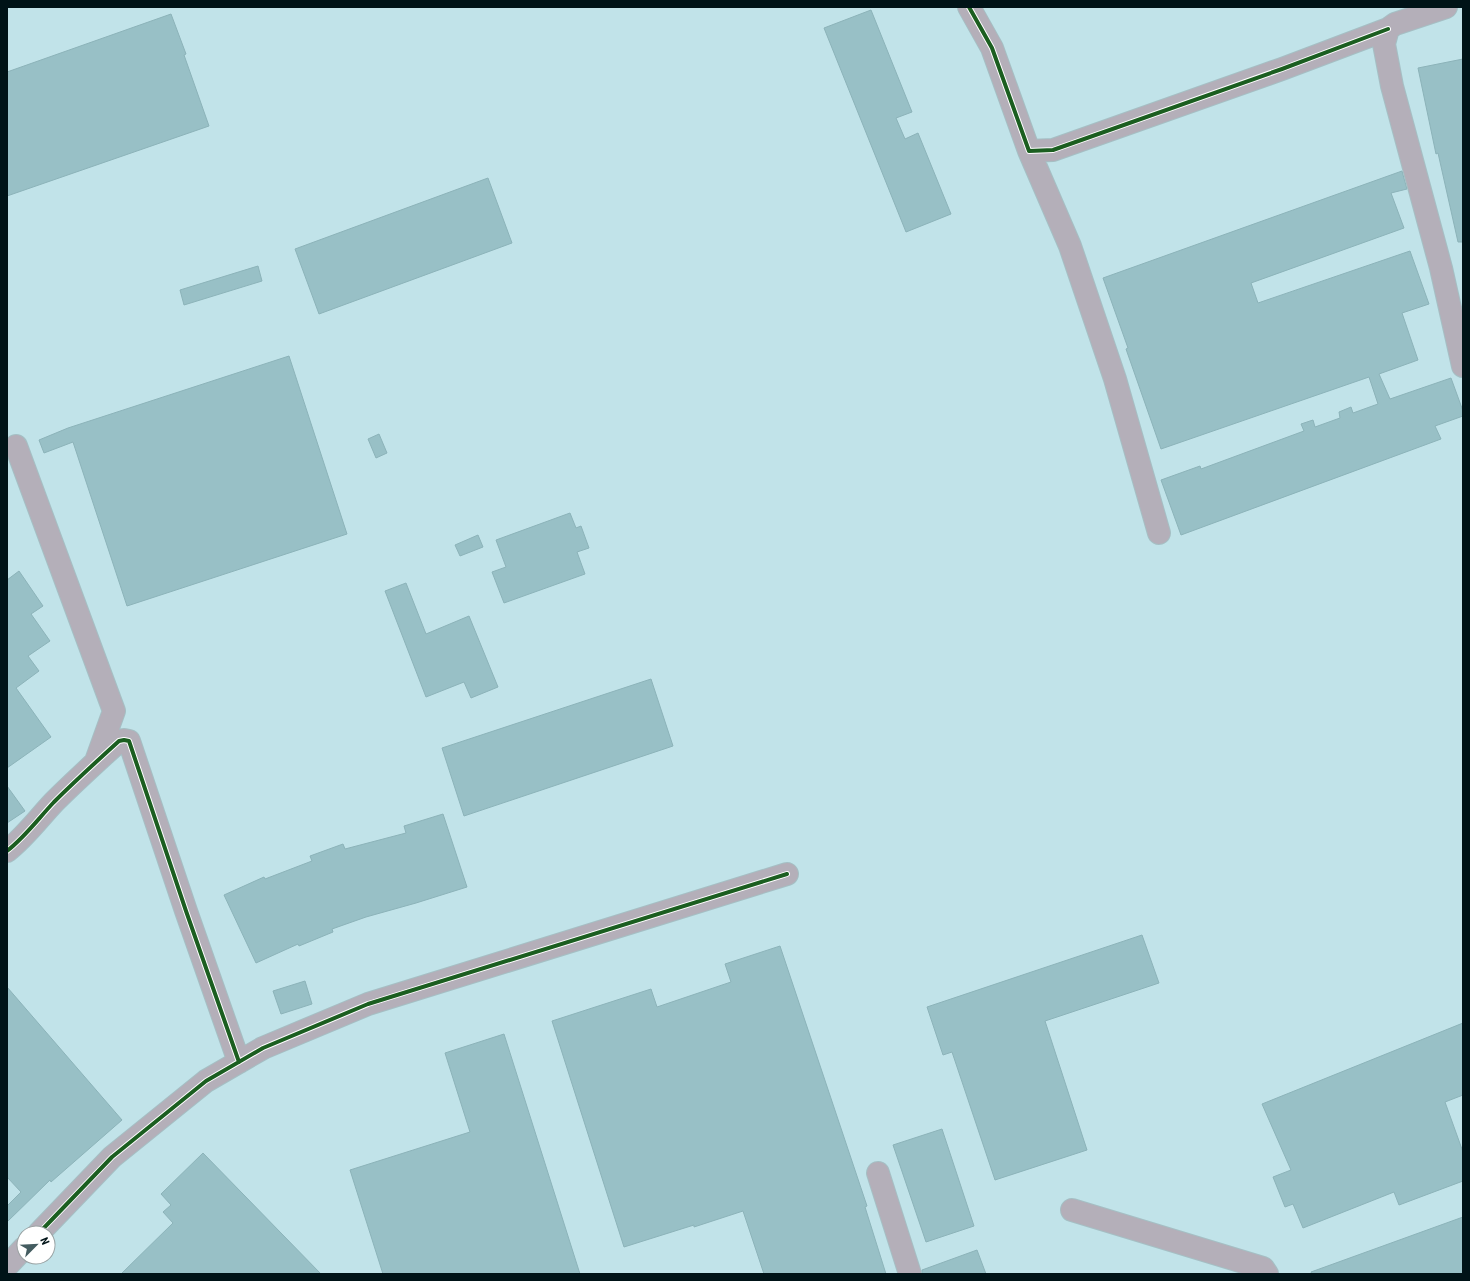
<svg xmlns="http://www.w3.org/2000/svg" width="1470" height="1281" font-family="'Roboto Condensed',sans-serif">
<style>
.building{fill:#98c0c6;stroke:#8cb3b9}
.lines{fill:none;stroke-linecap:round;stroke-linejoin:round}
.minor-casing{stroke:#a5bfc4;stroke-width:24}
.minor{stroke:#b4afb9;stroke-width:22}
.cycleway-casing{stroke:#fff;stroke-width:6}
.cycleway{stroke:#1b5e20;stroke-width:4}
</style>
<rect width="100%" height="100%" fill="#c1e3e9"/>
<!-- building -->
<path class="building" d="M 871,10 L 912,112 L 896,118 L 905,139 L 918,133 L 951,214 L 906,232 L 824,28 Z
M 171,14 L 186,54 L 184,55 L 209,126 L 7,196 L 7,72 Z
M 1463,59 L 1463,242 L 1458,242 L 1438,153 L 1436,154 L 1418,68 Z
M 1402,171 L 1407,189 L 1391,193 L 1404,228 L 1251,283 L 1258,303 L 1410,251 L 1429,304 L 1402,313 L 1418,360 L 1379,374 L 1390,399 L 1451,378 L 1463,411 L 1463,416 L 1435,426 L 1441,439 L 1181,535 L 1161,480 L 1200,466 L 1201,469 L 1304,431 L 1301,424 L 1313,420 L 1315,427 L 1340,418 L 1339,412 L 1351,407 L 1353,413 L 1378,404 L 1369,377 L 1161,449 L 1126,349 L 1128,348 L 1103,278 Z
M 488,178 L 512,243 L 319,314 L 295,249 Z
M 258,266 L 262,281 L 184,305 L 180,290 Z
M 289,356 L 347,534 L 127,606 L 73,442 L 44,453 L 39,440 L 68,428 Z
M 379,434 L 387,453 L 376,458 L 368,439 Z
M 570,513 L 576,528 L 581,526 L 589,548 L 577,552 L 585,574 L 504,603 L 492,572 L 506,567 L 496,540 Z
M 478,535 L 483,547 L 460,556 L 455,545 Z
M 19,571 L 43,606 L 31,614 L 50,641 L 28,656 L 39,671 L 16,688 L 51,737 L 7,768 L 7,580 Z
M 406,583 L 426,634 L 469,616 L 498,687 L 471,698 L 464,682 L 426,697 L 385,591 Z
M 651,679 L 673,746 L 464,816 L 442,748 Z
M 7,786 L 25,811 L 7,823 Z
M 443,814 L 467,887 L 416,903 L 366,917 L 332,929 L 333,932 L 299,946 L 298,944 L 256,963 L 224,895 L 264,877 L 265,879 L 312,861 L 310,856 L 343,844 L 345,849 L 406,833 L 404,826 Z
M 1142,935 L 1159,983 L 1045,1021 L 1087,1150 L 995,1180 L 952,1052 L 943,1055 L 927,1007 Z
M 780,946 L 867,1206 L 865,1207 L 886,1274 L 764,1274 L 743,1211 L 694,1227 L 694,1225 L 624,1247 L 552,1021 L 651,989 L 657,1007 L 731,982 L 725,964 Z
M 305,981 L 312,1004 L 281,1014 L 273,991 Z
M 7,987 L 122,1120 L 51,1182 L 50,1180 L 7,1222 L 7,1206 L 21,1192 L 7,1177 Z
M 1463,1023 L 1463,1095 L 1445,1102 L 1463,1152 L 1463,1181 L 1399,1205 L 1394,1192 L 1303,1228 L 1293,1204 L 1285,1207 L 1273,1177 L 1291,1170 L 1262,1104 Z
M 504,1034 L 580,1274 L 383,1274 L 350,1170 L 470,1132 L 445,1053 Z
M 942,1129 L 974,1226 L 926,1242 L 893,1145 Z
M 203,1153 L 321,1274 L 121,1274 L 173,1223 L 163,1212 L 171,1205 L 161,1194 Z
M 1463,1217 L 1463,1274 L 1312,1274 L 1311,1272 Z
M 977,1250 L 986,1274 L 922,1274 L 922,1270 Z"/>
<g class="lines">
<!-- minor casing -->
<g class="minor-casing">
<path id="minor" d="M 969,7 L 992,48 L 1029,151 L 1053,150 L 1282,69 L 1388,29
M 1446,7 L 1395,24 L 1388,29 L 1384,44 L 1392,86 L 1441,268 L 1463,366
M 1029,151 L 1070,246 L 1115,379 L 1159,533
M 16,446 L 114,711 L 96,761
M 7,851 C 25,837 38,819 54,802 C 75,781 97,761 119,741 L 124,740 L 129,741 L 186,911 L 239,1062
M 878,1173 L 910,1274
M 1072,1210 L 1263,1268 L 1267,1274
M 39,1233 L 112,1157 L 206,1081 L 263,1048 L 368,1004 L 787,874
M 7,1266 L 24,1248"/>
</g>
<!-- minor -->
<use href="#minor" class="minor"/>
<!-- cycleway casing -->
<g class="cycleway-casing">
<path id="cycleway" d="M 969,7 L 992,48 L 1029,151 L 1053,150 L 1282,69 L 1388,29
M 7,851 C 25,837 38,819 54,802 C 75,781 97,761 119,741 L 124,740 L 129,741 L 186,911 L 239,1062
M 39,1233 L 112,1157 L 206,1081 L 263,1048 L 368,1004 L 787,874"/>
</g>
<!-- cycleway -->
<use href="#cycleway" class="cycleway"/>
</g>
<!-- border -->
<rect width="1470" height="1281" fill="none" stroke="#001317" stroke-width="16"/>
<!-- north arrow -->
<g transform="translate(36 1245) rotate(66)"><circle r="19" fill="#ffffff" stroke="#99a1a2"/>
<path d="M0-3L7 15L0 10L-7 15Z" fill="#445c60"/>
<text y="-6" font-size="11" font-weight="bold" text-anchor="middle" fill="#001317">N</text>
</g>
</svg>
